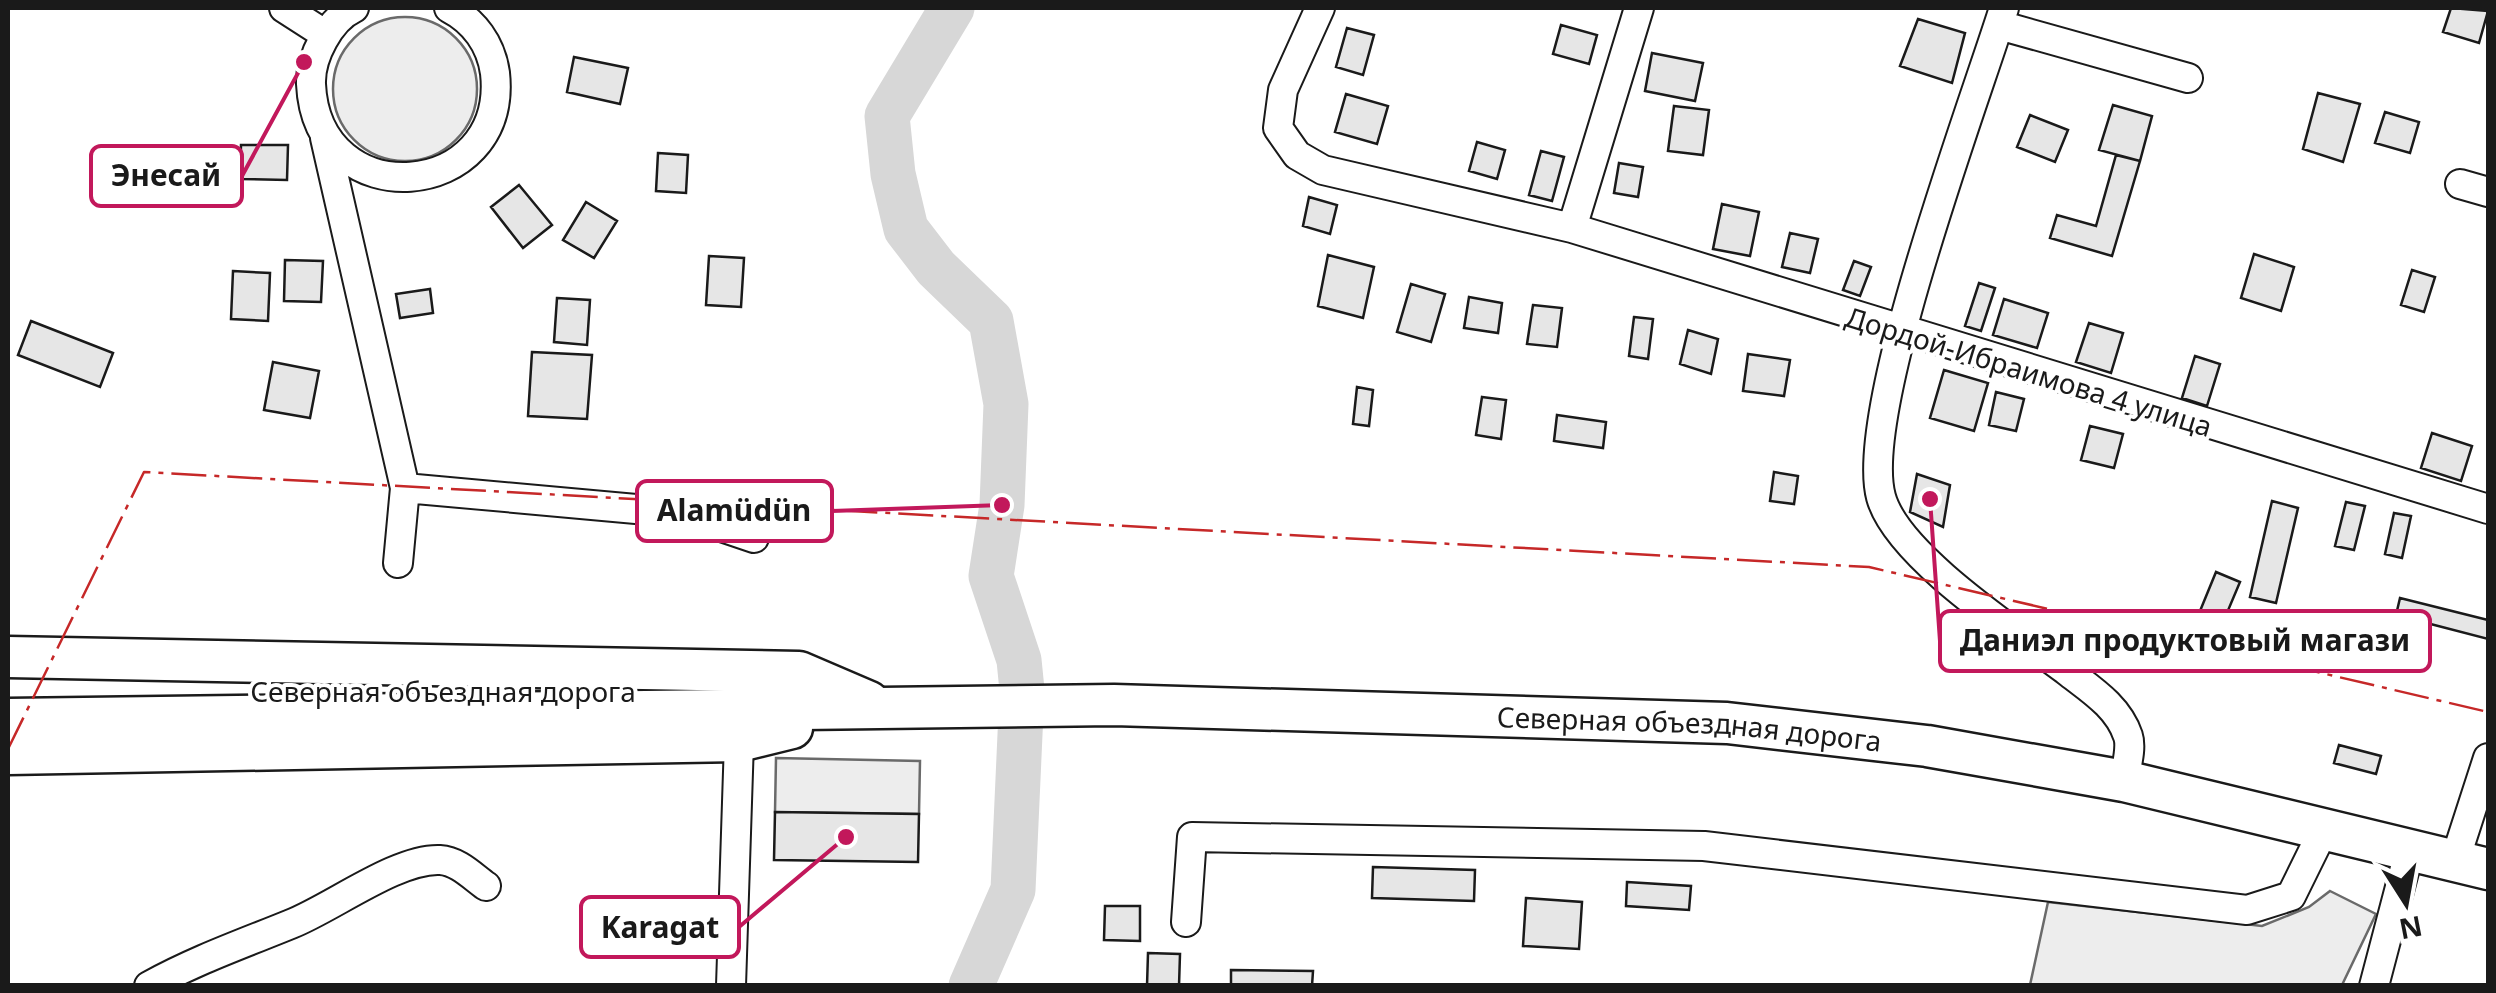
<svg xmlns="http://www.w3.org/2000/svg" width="2496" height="993" font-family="'Noto Sans',sans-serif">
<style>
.built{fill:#ededed;stroke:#6a6a6a;stroke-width:2.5}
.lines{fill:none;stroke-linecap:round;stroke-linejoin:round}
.river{stroke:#d7d7d7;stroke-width:45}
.building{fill:#e6e6e6;stroke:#1a1a1a;stroke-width:2.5}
.minor-casing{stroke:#1a1a1a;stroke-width:32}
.highway-casing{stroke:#1a1a1a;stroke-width:45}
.minor{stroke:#fff;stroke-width:28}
.highway{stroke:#fff;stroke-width:40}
.power{stroke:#c62828;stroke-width:2.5;stroke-dasharray:35 8 5 8;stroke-linecap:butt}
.labels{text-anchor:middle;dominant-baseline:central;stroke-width:8;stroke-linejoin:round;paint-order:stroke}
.street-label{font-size:28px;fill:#1a1a1a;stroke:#fff}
.leader{fill:none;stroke:#c2185b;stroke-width:4}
.callout-dot{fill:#c2185b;stroke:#fff;stroke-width:4}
.callout{fill:#fff;stroke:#c2185b;stroke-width:4}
.callout-label{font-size:30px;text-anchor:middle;font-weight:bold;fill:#1a1a1a}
</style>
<rect width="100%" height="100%" fill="#fff"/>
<!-- built -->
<path class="built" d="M333 89a72 72 0 1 1 144 0a72 72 0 1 1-144 0Z
M 776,758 L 920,761 L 919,814 L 775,812 Z
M 2330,891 L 2376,914 L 2342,985 L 2030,985 L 2048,902 L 2262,926 L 2309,907 Z"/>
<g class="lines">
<!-- river -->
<path class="river" d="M 952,8 L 887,116 L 893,174 L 906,229 L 936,268 L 991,321 L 1006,404 L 1002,505 L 991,576 L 1019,660 L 1022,690 L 1013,890 L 971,986"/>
</g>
<!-- building -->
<path class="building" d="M 2451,8 L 2488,11 L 2479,43 L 2443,32 Z
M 1918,19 L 1965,33 L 1952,83 L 1900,66 Z
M 1561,25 L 1597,35 L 1589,64 L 1553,54 Z
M 1347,28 L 1374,35 L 1363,75 L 1336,67 Z
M 1652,53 L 1703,63 L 1695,101 L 1645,91 Z
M 574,57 L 628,68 L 620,104 L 567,92 Z
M 2318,93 L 2360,104 L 2343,162 L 2303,149 Z
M 1346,94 L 1388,106 L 1377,144 L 1335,132 Z
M 2113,105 L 2152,116 L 2140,161 L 2099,150 Z
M 1674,106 L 1709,110 L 1703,155 L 1668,151 Z
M 2385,112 L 2419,122 L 2410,153 L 2375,143 Z
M 2030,115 L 2068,130 L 2055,162 L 2017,147 Z
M 1477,142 L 1505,150 L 1497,179 L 1469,171 Z
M 241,145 L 288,145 L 287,180 L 240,179 Z
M 1541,151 L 1564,157 L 1552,201 L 1529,195 Z
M 658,153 L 688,155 L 686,193 L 656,191 Z
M 2116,155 L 2140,161 L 2112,256 L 2050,238 L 2057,215 L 2096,226 Z
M 1619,163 L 1643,167 L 1638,197 L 1614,193 Z
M 519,185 L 552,225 L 523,248 L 491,207 Z
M 1309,197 L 1337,205 L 1330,234 L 1303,226 Z
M 586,202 L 617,221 L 594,258 L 563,240 Z
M 1722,204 L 1759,212 L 1750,256 L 1713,249 Z
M 1790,233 L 1818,239 L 1810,273 L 1782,267 Z
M 2254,254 L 2294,267 L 2281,311 L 2241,298 Z
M 1328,255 L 1374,267 L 1363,318 L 1318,306 Z
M 709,256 L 744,258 L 741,307 L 706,305 Z
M 285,260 L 323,261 L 321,302 L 284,301 Z
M 1854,261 L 1871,267 L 1860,296 L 1843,290 Z
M 2412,270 L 2435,277 L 2424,312 L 2401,305 Z
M 233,271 L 270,273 L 268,321 L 231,319 Z
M 1979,283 L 1995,288 L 1981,331 L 1965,326 Z
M 1411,284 L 1445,294 L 1431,342 L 1397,332 Z
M 430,289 L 433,313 L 400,318 L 396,294 Z
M 1469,297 L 1502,303 L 1498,333 L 1464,328 Z
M 557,298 L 590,300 L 587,345 L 554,342 Z
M 2004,299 L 2048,313 L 2037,348 L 1993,335 Z
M 1533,305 L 1562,308 L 1557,347 L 1527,344 Z
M 1634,317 L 1653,319 L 1648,359 L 1629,356 Z
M 31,321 L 113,353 L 100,387 L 18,355 Z
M 2089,323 L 2123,333 L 2111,373 L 2076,362 Z
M 1688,330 L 1718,339 L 1711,374 L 1680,364 Z
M 532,352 L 592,355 L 587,419 L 528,416 Z
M 1748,354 L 1790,360 L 1784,396 L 1743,391 Z
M 2195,356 L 2220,364 L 2207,406 L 2182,398 Z
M 273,362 L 319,371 L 310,418 L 264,410 Z
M 1944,370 L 1988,383 L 1974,431 L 1930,418 Z
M 1357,387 L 1373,390 L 1369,426 L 1353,424 Z
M 1996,392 L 2024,399 L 2016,431 L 1989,425 Z
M 1482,397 L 1506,400 L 1501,439 L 1476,435 Z
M 1557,415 L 1606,422 L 1603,448 L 1554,441 Z
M 2090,426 L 2123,434 L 2114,468 L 2081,460 Z
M 2432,433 L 2472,446 L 2461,481 L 2421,468 Z
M 1774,472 L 1798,476 L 1794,504 L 1770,501 Z
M 1917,474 L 1950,485 L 1943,527 L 1910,512 Z
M 2272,501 L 2298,508 L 2276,603 L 2250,597 Z
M 2346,502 L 2365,506 L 2354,550 L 2335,546 Z
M 2394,513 L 2411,516 L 2402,558 L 2385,554 Z
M 2216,572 L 2240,582 L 2224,620 L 2200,611 Z
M 2400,598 L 2488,620 L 2488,639 L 2396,615 Z
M 2339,745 L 2381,756 L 2376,774 L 2334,763 Z
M 775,812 L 919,814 L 918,862 L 774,860 Z
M 1373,867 L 1475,870 L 1474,901 L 1372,898 Z
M 1627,882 L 1691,886 L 1689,910 L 1626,906 Z
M 1526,898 L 1582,902 L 1579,949 L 1523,946 Z
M 1105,906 L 1140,906 L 1140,941 L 1104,940 Z
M 1148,953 L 1180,954 L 1179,986 L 1147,986 Z
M 1231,970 L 1313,971 L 1312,986 L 1231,986 Z"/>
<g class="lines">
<!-- minor casing -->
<g class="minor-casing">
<path id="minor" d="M 284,8 L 326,35
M 354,8 C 330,19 310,57 311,84 C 317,217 509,202 495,73 C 491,44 474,21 449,8
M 1320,8 L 1283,90 L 1278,128 L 1297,155 L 1323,170 L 1572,228 L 2488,509
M 2004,8 C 1974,104 1858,412 1881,497 C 1897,556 2018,634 2067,671 C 2090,689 2118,706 2128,736 C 2132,748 2126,768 2124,781
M 1999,25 L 2188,78
M 325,138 L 405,488 L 398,563
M 2460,184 L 2488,192
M 1572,228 L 1639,8
M 405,488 L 680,513 L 754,538
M 2455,860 L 2488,758
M 1186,922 L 1192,837 L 1704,846 L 2247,910 L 2291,896 L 2325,827
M 149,986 C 196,960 242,944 291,924 C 332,908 397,858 440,860 C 458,861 472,876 486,886
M 731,986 L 739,741
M 2374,986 L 2410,849"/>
</g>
<!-- highway casing -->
<g class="highway-casing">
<g id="highway">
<path d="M 8,657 L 799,672 L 869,702"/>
<path id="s1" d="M 8,719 L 1114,705 L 1727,723 L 1927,746 L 2124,781 L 2488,869"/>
<path d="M 8,754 L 739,741 L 792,728"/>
</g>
</g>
<!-- minor -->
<use href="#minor" class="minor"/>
<!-- highway -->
<use href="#highway" class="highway"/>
<!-- power -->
<path class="power" d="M 8,749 L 144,472 L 1869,567 L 2488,712"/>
</g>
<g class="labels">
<!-- street labels -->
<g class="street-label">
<text transform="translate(2029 371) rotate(17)">Дордой-Ибраимова 4 улица</text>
<text x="443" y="691">Северная объездная дорога</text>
<text stroke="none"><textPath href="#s1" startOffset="1682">Северная объездная дорога</textPath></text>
</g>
</g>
<!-- callouts -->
<path class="leader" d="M304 62L242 176M1002 505L832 511M1930 499L1940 641M846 837L739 927"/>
<g class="callout-dot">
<circle cx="304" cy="62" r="10"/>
<circle cx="1002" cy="505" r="10"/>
<circle cx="1930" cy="499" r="10"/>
<circle cx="846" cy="837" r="10"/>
</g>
<g class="callout">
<rect x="91" y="146" width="151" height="60" rx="10"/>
<rect x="637" y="481" width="195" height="60" rx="10"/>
<rect x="1940" y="611" width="490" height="60" rx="10"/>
<rect x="581" y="897" width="158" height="60" rx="10"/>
</g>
<g class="callout-label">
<text x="166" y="186">Энесай</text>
<text x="734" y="521">Alamüdün</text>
<text x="2185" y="651">Даниэл продуктовый магази</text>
<text x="660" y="938">Karagat</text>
</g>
<!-- border -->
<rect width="2496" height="993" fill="none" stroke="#1a1a1a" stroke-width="20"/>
<!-- north arrow -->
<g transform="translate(2406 903) rotate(169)" stroke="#ffffff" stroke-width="8" paint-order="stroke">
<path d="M0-8L18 38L0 25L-18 38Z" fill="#1a1a1a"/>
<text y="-15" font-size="28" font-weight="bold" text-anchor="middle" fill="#1a1a1a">N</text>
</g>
</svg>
